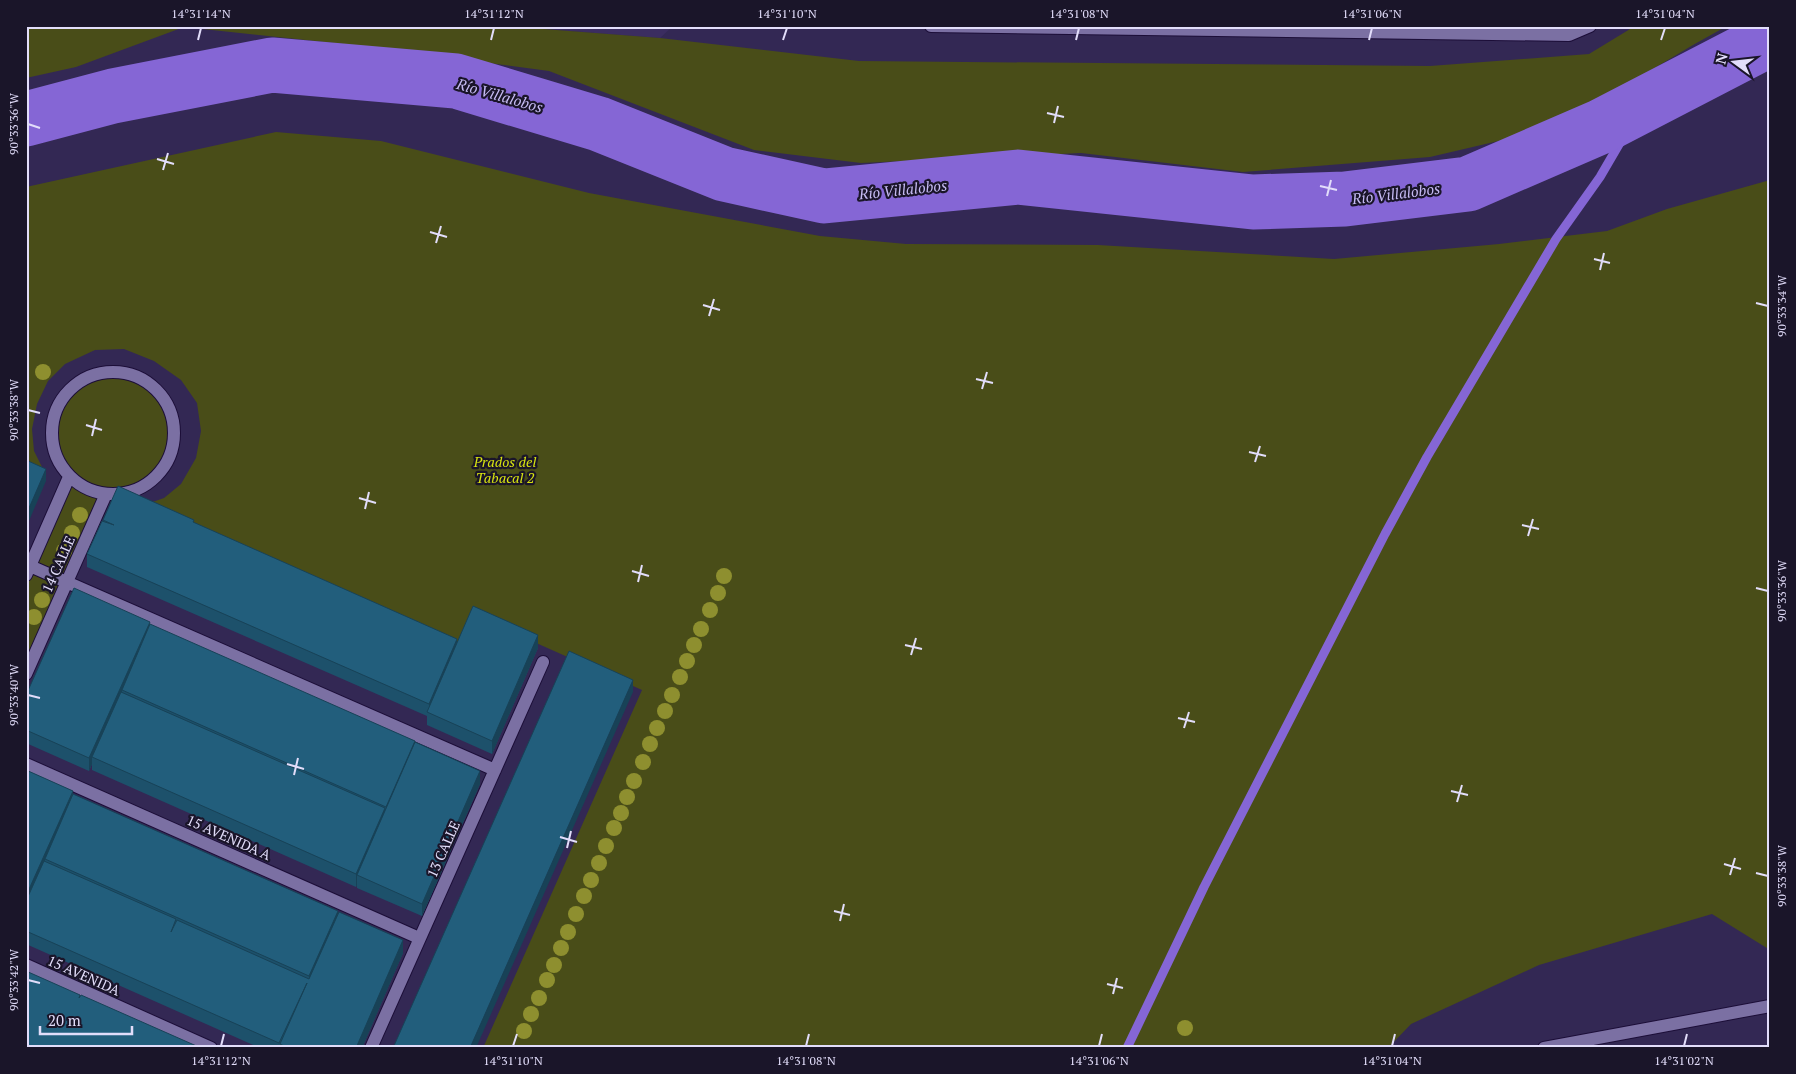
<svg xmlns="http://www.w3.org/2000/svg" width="1796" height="1074" font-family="'PT Serif',serif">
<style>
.built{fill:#3b2d60}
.green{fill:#494d18}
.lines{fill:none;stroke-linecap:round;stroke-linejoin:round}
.stream{stroke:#8566d5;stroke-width:9}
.river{stroke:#8566d5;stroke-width:55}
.street-casing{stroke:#1c0e38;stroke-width:14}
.street{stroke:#7b70a3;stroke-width:12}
.tree{fill:#8e8f2f}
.wall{fill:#1d516b}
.shaded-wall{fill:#184257}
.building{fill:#225e7c;stroke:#184257}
.ticks{fill:none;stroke:#e2ddfa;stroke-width:2}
.labels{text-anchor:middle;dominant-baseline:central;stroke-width:4.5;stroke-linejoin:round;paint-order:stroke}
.park-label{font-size:14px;font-style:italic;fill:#d8e411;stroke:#1a1529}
.street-label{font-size:14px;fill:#e2ddfa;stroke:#1a1529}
.water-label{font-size:15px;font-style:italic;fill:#c5baf2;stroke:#1a1529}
.neatline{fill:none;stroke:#e2ddfa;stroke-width:2}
.ticks-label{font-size:12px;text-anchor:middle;fill:#e2ddfa}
</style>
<rect width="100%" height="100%" fill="#332854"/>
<!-- built -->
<path class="built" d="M 506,26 L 673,26 L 660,38 Z"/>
<!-- green -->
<path class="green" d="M 26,26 L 506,26 L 660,38 L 859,61 L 1430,66 L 1589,54 L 1635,26 L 1727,26 L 1693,45 L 1554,128 L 1430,157 L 1243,172 L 1081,153 L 861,163 L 754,150 L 549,71 L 353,45 L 184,27 L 76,67 L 26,78 Z
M 276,132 L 381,141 L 589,193 L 820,236 L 906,244 L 1098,245 L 1334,259 L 1499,244 L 1607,231 L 1667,209 L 1770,180 L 1770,950 L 1712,914 L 1539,965 L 1411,1024 L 1388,1048 L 483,1048 L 642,690 L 471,614 L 455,648 L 144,505 L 164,498 L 181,484 L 196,458 L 201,431 L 197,403 L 181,380 L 154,361 L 124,349 L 95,350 L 65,364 L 48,381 L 37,404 L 32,429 L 34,451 L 45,473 L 26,465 L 26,187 Z
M57 433a56 56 0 1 1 112 0a56 56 0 1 1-112 0Z
M 69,477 L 87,490 L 106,494 L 26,674 L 26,575 Z"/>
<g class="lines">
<!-- stream -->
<path class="stream" d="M 1127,1048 L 1204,887 L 1385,534 L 1427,457 L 1556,239 L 1600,177 L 1642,105"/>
<!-- river -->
<path class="river" d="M 26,119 L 113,96 L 272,65 L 456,81 L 599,124 L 724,174 L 824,196 L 1018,177 L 1253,202 L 1345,199 L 1468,184 L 1602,126 L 1770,39"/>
<!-- street casing -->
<g class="street-casing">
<path id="street" d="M 931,26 L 1569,35 L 1590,26
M52 433a61 61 0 1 1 122 0a61 61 0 1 1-122 0Z
M 30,566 L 495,770
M 26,575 L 69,477
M 26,674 L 106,494
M 26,764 L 419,938
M 26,965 L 211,1048
M 371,1048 L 543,662
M 1544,1048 L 1770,1006"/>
</g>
<!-- street -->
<use href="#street" class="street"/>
</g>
<!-- trees -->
<g class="tree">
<circle cx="43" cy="372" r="8"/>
<circle cx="80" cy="515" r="8"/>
<circle cx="72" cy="533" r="8"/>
<circle cx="64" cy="551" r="8"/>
<circle cx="724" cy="576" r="8"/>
<circle cx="718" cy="593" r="8"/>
<circle cx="42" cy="600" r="8"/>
<circle cx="710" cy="610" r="8"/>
<circle cx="34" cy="617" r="8"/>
<circle cx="701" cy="629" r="8"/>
<circle cx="694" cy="645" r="8"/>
<circle cx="687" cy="661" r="8"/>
<circle cx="680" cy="677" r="8"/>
<circle cx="672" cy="695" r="8"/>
<circle cx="665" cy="711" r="8"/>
<circle cx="657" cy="728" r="8"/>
<circle cx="650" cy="744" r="8"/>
<circle cx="643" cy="762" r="8"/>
<circle cx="634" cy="781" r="8"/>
<circle cx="627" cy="797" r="8"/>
<circle cx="621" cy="813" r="8"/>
<circle cx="614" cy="828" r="8"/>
<circle cx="606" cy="846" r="8"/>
<circle cx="599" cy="863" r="8"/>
<circle cx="591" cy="880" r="8"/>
<circle cx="584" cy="896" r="8"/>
<circle cx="576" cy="914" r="8"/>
<circle cx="568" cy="932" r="8"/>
<circle cx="561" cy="948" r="8"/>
<circle cx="554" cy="965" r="8"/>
<circle cx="547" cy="980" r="8"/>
<circle cx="539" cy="998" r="8"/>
<circle cx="531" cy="1014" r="8"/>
<circle cx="1185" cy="1028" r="8"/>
<circle cx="524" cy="1031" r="8"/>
</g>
<!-- wall -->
<path class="wall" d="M 103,520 L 194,523 L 457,642 L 538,648 L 492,754 L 427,725 L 427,716 L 87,567 L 87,554 Z
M 150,625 L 415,744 L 480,784 L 422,916 L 357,888 L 357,885 L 356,887 L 92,770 L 92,764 L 89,771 L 26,743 L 26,695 Z
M 26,770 L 73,794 L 338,915 L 403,953 L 362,1048 L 260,1048 L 26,944 Z"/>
<!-- shaded-wall -->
<path class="shaded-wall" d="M 46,469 L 46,481 L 26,528 L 26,515 Z
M 150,622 L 150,634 L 122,690 L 122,698 L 92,757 L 92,764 L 89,771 L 89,758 Z
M 538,635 L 538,648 L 492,754 L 492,741 Z
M 457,639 L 457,651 L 429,713 L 429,704 Z
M 633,680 L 633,692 L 476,1048 L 470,1048 Z
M 415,741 L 415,754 L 386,819 L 386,807 Z
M 480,771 L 480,784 L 422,916 L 422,904 Z
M 73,791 L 73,804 L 45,859 L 45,867 L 26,909 L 26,896 Z
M 385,808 L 385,821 L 357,875 L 357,885 L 356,887 L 356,874 Z
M 338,911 L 338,923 L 309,989 L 309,976 Z
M 403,940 L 403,953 L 362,1048 L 356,1048 Z"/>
<!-- building -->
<path class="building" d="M 26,460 L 46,469 L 26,515 Z
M 118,486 L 194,520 L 193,522 L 457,639 L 429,704 L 87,554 L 102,521 L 114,525 L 103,520 Z
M 74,588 L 150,622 L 89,758 L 26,730 L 26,695 Z
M 473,606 L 538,635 L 492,741 L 427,712 Z
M 150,624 L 415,741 L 386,807 L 122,690 Z
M 569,651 L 633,680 L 470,1048 L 393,1048 Z
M 121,692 L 385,808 L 356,874 L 92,757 Z
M 415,742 L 480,771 L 422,904 L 357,875 Z
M 26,770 L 73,791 L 26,896 Z
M 73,794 L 338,911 L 309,976 L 45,859 Z
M 44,861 L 176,919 L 171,932 L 177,920 L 309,979 L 339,912 L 403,940 L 356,1048 L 288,1048 L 280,1044 L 307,983 L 279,1043 L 26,931 L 26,901 Z
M 26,971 L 80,995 L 79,998 L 81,995 L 201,1048 L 26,1048 Z"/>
<!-- ticks -->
<path class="ticks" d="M 198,40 L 201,28M 491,40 L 494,28M 783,40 L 787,28M 1076,40 L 1079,28M 1369,40 L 1372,28M 1661,40 L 1665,28M 1047,113 L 1064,117M 1054,123 L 1058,106M 28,124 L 40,128M 157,159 L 174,164M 163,170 L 168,153M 1320,186 L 1337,190M 1327,196 L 1331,180M 430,232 L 447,237M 436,243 L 441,226M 1594,259 L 1610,263M 1600,270 L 1604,253M 1756,303 L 1768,306M 703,305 L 720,310M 709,316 L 714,299M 976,379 L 993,383M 982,389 L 987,372M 28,410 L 40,413M 86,425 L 102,430M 92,436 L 96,419M 1249,452 L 1266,456M 1255,462 L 1260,446M 359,498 L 376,503M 365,509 L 369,492M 1522,525 L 1539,529M 1528,536 L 1533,519M 632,571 L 649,576M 638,582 L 642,565M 1756,588 L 1768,591M 905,645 L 922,649M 911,655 L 916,638M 28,695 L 40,698M 1178,718 L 1195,722M 1184,728 L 1189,712M 287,764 L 304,769M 294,775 L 298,758M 1451,791 L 1468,795M 1457,802 L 1462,785M 560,837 L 577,842M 567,848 L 571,831M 1724,864 L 1741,869M 1756,873 L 1768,876M 1730,875 L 1735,858M 834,911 L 850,915M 840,921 L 844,904M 28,980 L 40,983M 1107,984 L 1123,988M 1113,994 L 1117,978M 221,1046 L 224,1034M 513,1046 L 517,1034M 806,1046 L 809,1034M 1099,1046 L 1102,1034M 1392,1046 L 1395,1034M 1684,1046 L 1687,1034"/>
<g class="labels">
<!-- park labels -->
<g class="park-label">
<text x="505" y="461">Prados del<tspan x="505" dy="16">Tabacal 2</tspan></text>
</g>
<!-- street labels -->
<g class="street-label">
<text transform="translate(58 564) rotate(-66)">14 CALLE</text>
<text transform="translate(229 837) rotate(24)">15 AVENIDA A</text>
<text transform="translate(443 849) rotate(-66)">13 CALLE</text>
<text transform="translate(84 975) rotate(24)">15 AVENIDA</text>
</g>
<!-- water labels -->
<g class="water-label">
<text transform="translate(500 95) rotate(16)">Río Villalobos</text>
<text transform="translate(903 189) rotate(-6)">Río Villalobos</text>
<text transform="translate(1396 193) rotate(-7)">Río Villalobos</text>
</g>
</g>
<!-- border -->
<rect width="1796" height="1074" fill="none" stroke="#1a1529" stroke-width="55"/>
<!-- north arrow -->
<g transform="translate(1734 62) rotate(285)" stroke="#1a1529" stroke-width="4" paint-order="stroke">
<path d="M0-4L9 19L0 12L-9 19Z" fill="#e2ddfa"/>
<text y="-8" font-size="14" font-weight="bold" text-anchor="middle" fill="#e2ddfa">N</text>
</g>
<!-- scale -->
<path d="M40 1026v8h92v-8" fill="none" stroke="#e2ddfa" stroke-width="2.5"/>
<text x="48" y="1026" font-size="15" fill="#e2ddfa" stroke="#1a1529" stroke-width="4" paint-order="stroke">20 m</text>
<rect x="28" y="28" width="1740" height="1018" class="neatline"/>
<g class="ticks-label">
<text x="201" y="18">14°31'14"N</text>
<text x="494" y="18">14°31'12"N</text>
<text x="787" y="18">14°31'10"N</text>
<text x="1079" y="18">14°31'08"N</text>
<text x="1372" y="18">14°31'06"N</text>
<text x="1665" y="18">14°31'04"N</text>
<text transform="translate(14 124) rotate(-90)" y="4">90°33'36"W</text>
<text transform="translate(1782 306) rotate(-90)" y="4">90°33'34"W</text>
<text transform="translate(14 410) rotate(-90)" y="4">90°33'38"W</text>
<text transform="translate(1782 591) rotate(-90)" y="4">90°33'36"W</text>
<text transform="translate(14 695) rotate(-90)" y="4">90°33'40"W</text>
<text transform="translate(1782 876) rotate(-90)" y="4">90°33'38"W</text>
<text transform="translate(14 980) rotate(-90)" y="4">90°33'42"W</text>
<text x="221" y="1065">14°31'12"N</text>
<text x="513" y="1065">14°31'10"N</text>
<text x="806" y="1065">14°31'08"N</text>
<text x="1099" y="1065">14°31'06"N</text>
<text x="1392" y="1065">14°31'04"N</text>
<text x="1684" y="1065">14°31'02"N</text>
</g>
</svg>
